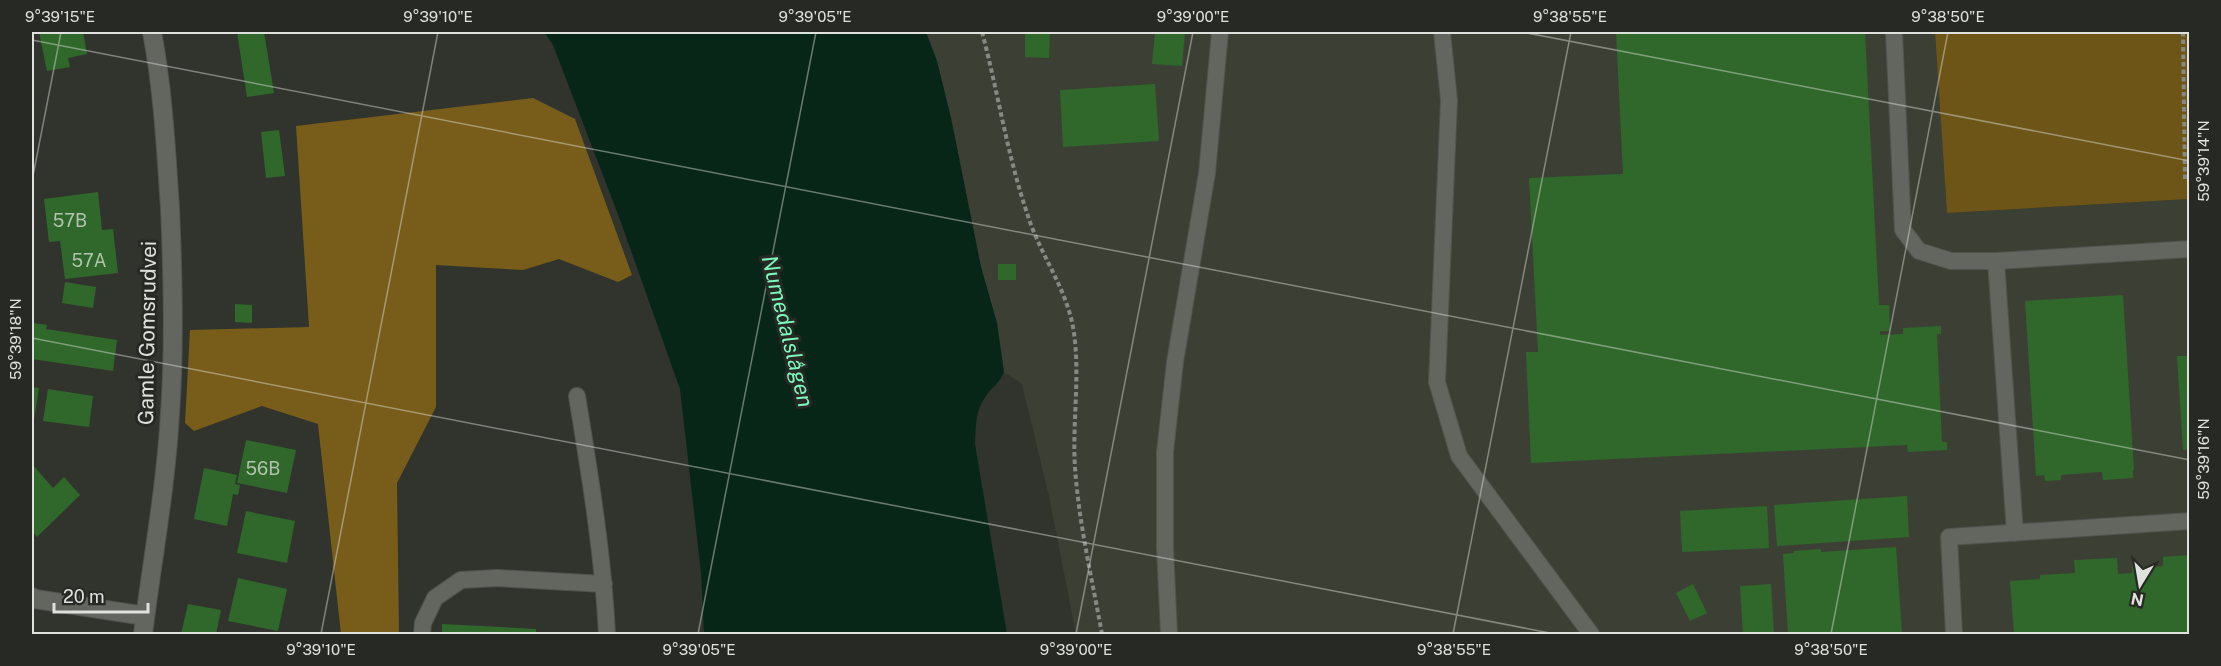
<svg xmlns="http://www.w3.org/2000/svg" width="2221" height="666" font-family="'Public Sans',sans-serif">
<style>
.built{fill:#3c4034}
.green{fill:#6c5517}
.forest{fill:#775d19}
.water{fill:#072618}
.building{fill:#2f682a}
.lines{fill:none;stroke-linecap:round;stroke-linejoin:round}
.service-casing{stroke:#50524e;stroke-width:18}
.minor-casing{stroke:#50524e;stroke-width:20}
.path{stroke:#868983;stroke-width:4;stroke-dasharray:4.5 3;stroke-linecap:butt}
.service{stroke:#63665f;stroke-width:16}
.minor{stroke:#63665f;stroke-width:18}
.ticks{fill:none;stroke:#dfe1dd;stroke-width:1.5;stroke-opacity:0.45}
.labels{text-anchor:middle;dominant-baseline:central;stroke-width:6;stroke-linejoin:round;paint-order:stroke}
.number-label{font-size:18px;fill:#b3c3b0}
.street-label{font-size:21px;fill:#dfe1dd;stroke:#272a24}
.water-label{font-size:22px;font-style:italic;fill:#7cfabe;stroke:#272a24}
.neatline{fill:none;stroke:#dfe1dd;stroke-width:2}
.ticks-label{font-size:15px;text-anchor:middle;fill:#dfe1dd}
</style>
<rect width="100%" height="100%" fill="#31342d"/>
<!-- built -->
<path class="built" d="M 926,32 L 1935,32 L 1947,213 L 2189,199 L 2189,634 L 1076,634 L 1049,496 L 1022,384 L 1004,372 L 997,323 L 981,267 L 951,118 L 937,61 Z"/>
<!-- green -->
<path class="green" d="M 1935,32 L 2189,32 L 2189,199 L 1947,213 Z"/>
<!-- forest -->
<path class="forest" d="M 533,98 L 575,119 L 632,275 L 618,282 L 559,259 L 523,270 L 436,265 L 436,407 L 397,483 L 399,634 L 341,634 L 318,424 L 262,406 L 194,431 L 185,423 L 190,330 L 309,327 L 296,126 Z"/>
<!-- water -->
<path class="water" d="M 544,32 L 926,32 L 937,61 L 951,118 L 981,267 L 997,323 L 1004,372 C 1000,383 992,387 986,396 C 975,410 976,427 975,444 L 1007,634 L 704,634 L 701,573 L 680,389 L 619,217 L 553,45 Z"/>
<!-- building -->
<path class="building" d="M 39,32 L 83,32 L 87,54 L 68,58 L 70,67 L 47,71 Z
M 237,32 L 264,32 L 274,93 L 247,97 Z
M 1025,32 L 1050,32 L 1049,58 L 1025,57 Z
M 1155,32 L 1185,32 L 1182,66 L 1152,64 Z
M 1616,32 L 1865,32 L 1879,305 L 1889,305 L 1890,331 L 1880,331 L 1880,335 L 1903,334 L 1903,328 L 1941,326 L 1941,334 L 1937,334 L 1942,442 L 1947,442 L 1947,450 L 1908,452 L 1907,445 L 1531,463 L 1526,352 L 1538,352 L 1529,178 L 1623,174 Z
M 1155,84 L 1159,141 L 1063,147 L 1060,90 Z
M 279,130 L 285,176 L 266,178 L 261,132 Z
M 98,192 L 102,230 L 113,229 L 118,273 L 65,279 L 60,241 L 49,242 L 44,199 Z
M 998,264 L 1016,264 L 1016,280 L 998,280 Z
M 65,282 L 96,287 L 93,308 L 62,303 Z
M 2123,295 L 2134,470 L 2133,470 L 2133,478 L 2103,480 L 2102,472 L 2061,475 L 2061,480 L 2045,481 L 2044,475 L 2036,476 L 2025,301 Z
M 235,304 L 252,305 L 252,323 L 235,322 Z
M 34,323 L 47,325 L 46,329 L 117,340 L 113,371 L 32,359 L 32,327 L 33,327 Z
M 2177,356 L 2190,356 L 2190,449 L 2183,450 Z
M 32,387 L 39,388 L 34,420 L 32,419 Z
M 48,389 L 93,396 L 89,427 L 43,421 Z
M 246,440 L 296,450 L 287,493 L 237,483 Z
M 32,464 L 53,488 L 64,477 L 80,495 L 37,537 L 32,531 Z
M 204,468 L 237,475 L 235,484 L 240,485 L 238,495 L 233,494 L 227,526 L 194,519 Z
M 1907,496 L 1909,537 L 1777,546 L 1774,505 Z
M 1767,506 L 1769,548 L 1682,552 L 1680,511 Z
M 246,511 L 295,521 L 287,563 L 237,553 Z
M 1896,547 L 1902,634 L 1788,634 L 1783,554 L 1794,553 L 1794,551 L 1821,549 L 1821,552 Z
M 2190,555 L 2190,634 L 2014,634 L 2010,581 L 2040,579 L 2040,575 L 2075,573 L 2074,560 L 2117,558 L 2118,574 L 2132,573 L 2132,566 L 2140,566 L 2140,568 L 2163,566 L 2163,557 Z
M 238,578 L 287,589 L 278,631 L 228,621 Z
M 1693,584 L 1707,613 L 1690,621 L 1676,593 Z
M 1771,584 L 1774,634 L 1743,634 L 1740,586 Z
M 188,604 L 221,610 L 216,634 L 181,634 Z
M 442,624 L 536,629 L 536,634 L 442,634 Z"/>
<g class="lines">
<!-- service casing -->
<g class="service-casing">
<path id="service" d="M 1442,32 L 1449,100 L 1437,382 L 1459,456 L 1591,634
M 1894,32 L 1903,230 L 1919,251 L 1951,261 L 1996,261
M 577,396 C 590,476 603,554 607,634
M 2015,533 L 1996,261 L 2190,249
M 422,634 L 423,623 L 435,598 L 461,580 L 497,578 L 604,584
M 1169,634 L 1165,548 L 1165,452 L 1175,362 L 1207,173 L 1220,32
M 1954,634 L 1949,537 L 2190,521"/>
</g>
<!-- minor casing -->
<g class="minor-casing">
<path id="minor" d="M 32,597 L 35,599 L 145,616
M 143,634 C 152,561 166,487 170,413 C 175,345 173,276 170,208 C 166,149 163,90 152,32"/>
</g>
<!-- path -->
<path class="path" d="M 982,32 C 998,92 1007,154 1027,213 C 1039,253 1065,285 1073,327 C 1081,373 1072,421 1075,468 C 1079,524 1092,579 1102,634
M 2183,32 L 2185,181"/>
<!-- service -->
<use href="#service" class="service"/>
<!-- minor -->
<use href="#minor" class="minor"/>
</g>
<!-- ticks -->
<path class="ticks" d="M 1522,32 L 2190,161M 32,40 L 2190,460M 32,181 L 61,32M 32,338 L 1555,634M 321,634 L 438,32M 698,634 L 816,32M 1076,634 L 1193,32M 1453,634 L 1571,32M 1831,634 L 1948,32"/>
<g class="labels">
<!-- number labels -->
<g class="number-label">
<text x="70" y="220">57B</text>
<text x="89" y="260">57A</text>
<text x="263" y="468">56B</text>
</g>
<!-- street labels -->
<g class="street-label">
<text transform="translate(147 333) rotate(-89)">Gamle Gomsrudvei</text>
</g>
<!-- water labels -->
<g class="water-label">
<text transform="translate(788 331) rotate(76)">Numedalslågen</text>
</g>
</g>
<!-- border -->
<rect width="2221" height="666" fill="none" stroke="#272a24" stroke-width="66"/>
<!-- north arrow -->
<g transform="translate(2140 585) rotate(191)" stroke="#272a24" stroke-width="4.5" paint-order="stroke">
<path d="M0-4.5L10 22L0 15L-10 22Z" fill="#dfe1dd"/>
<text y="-9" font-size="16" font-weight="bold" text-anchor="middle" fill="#dfe1dd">N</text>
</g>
<!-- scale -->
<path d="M54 603v9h94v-9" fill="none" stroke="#dfe1dd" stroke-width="3"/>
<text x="63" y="603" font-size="18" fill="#dfe1dd" stroke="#272a24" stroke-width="4.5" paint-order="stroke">20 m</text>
<rect x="33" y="33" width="2155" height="600" class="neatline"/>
<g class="ticks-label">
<text x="60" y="22">9°39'15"E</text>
<text x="438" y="22">9°39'10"E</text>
<text x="815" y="22">9°39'05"E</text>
<text x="1193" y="22">9°39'00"E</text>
<text x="1570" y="22">9°38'55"E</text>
<text x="1948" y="22">9°38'50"E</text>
<text transform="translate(2204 161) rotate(-90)" y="5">59°39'14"N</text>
<text transform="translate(16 339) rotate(-90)" y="5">59°39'18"N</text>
<text transform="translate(2204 459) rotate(-90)" y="5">59°39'16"N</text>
<text x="321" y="655">9°39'10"E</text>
<text x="699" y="655">9°39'05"E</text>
<text x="1076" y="655">9°39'00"E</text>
<text x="1454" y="655">9°38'55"E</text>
<text x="1831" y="655">9°38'50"E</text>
</g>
</svg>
